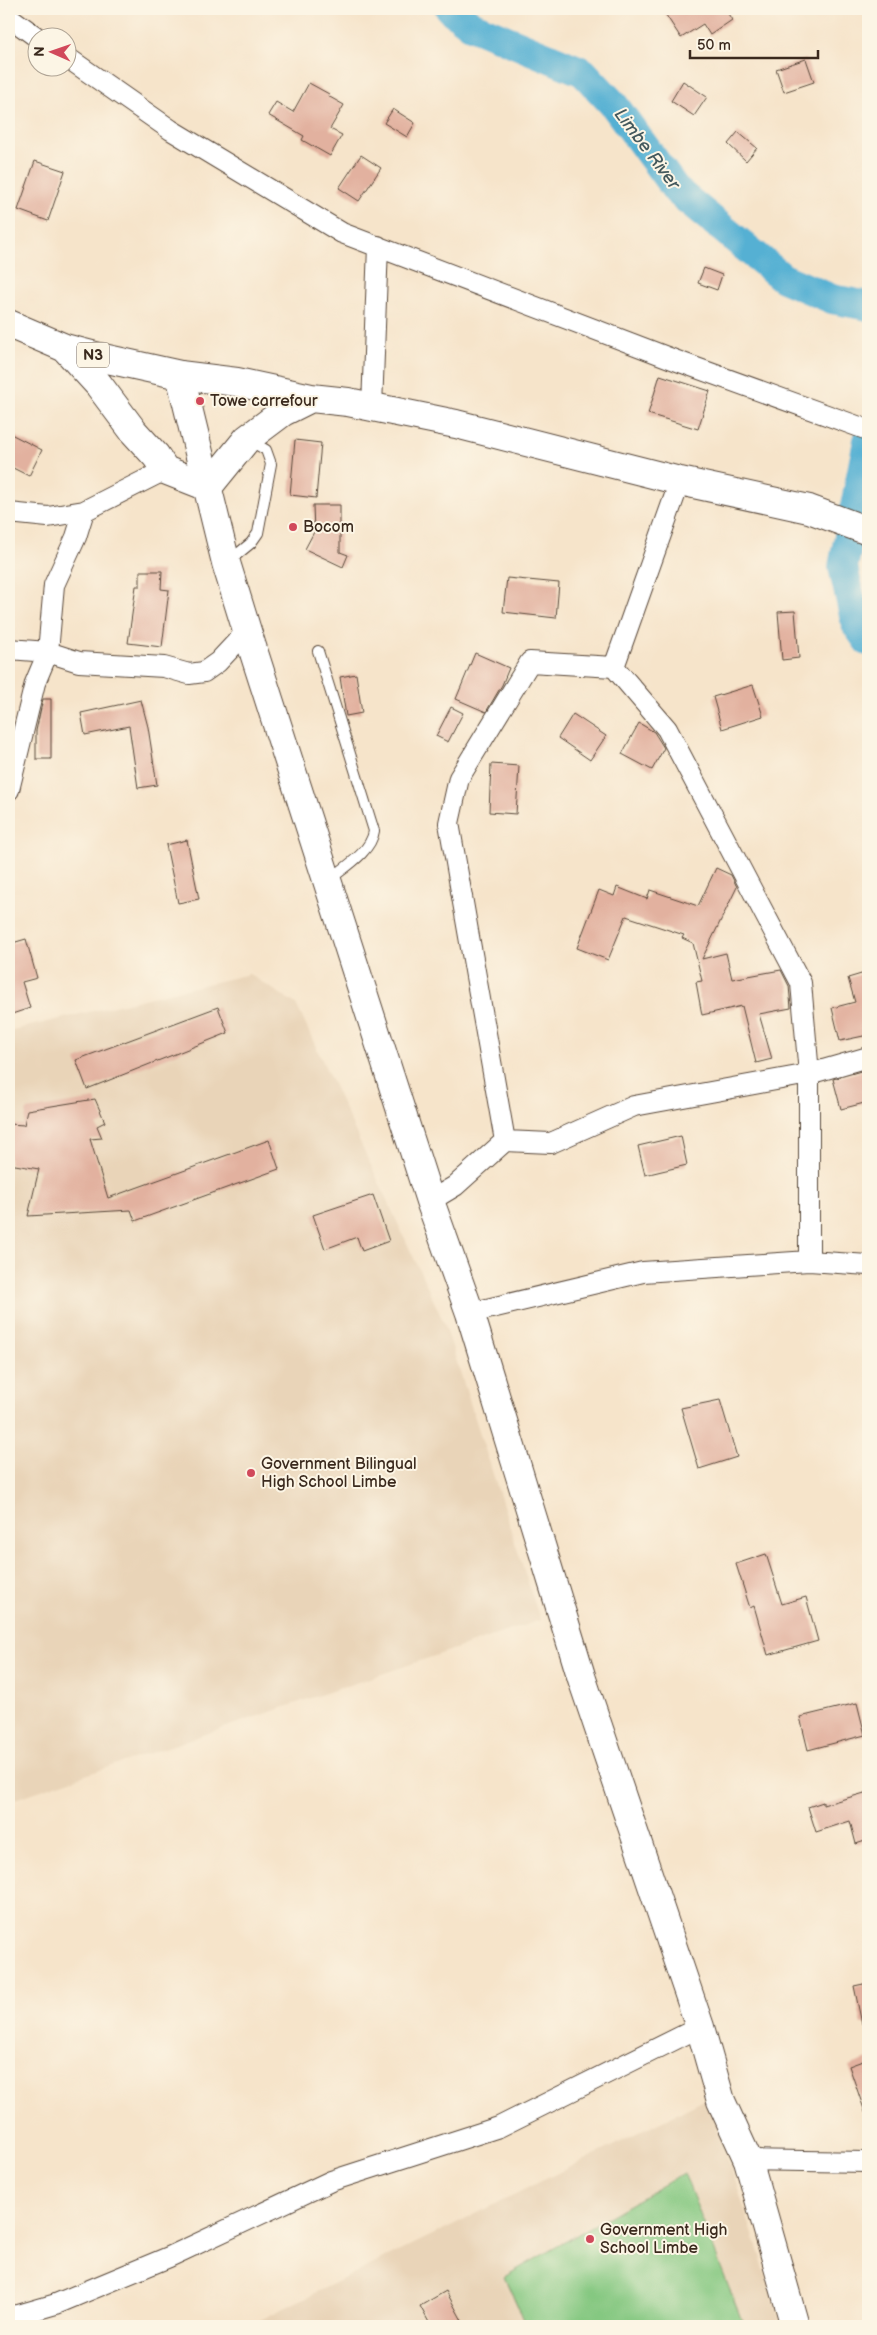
<svg xmlns="http://www.w3.org/2000/svg" width="877" height="2335" font-family="'Balsamiq Sans',sans-serif">
<style>
.built{fill:#e9d4b8}
.green{fill:#85c881;stroke:#607950}
.lines{fill:none;stroke-linecap:round;stroke-linejoin:round}
.river{stroke:#55b0d3;stroke-width:30}
.building{fill:#e2b19f}
.lane-casing{stroke:#574638;stroke-width:12}
.street-casing{stroke:#574638;stroke-width:22}
.primary-casing{stroke:#574638;stroke-width:30}
.highway-casing{stroke:#574638;stroke-width:30}
.lane{stroke:#fff;stroke-width:10}
.street{stroke:#fff;stroke-width:20}
.primary{stroke:#fff;stroke-width:28}
.highway{stroke:#fff;stroke-width:28}
.poi-dot{fill:#d1495b;stroke:#fcf5e5;stroke-width:2}
.labels{text-anchor:middle;dominant-baseline:central;stroke-width:4;stroke-linejoin:round;paint-order:stroke}
.shield{fill:#fcf5e5;stroke:#75675a;stroke-width:1}
.shield-label{font-size:15px;font-weight:bold;fill:#3b2a1e}
.poi-label{font-size:16px;fill:#3b2a1e;stroke:#fcf5e5;text-anchor:start}
.water-label{font-size:18px;font-style:italic;fill:#44595d;stroke:#fcf5e5}
</style>
<rect width="100%" height="100%" fill="#fcf5e5"/>
<filter id="ink" filterUnits="userSpaceOnUse"><feTurbulence type="fractalNoise" baseFrequency=".02" numOctaves="2"/><feDisplacementMap in="SourceGraphic" scale="10" xChannelSelector="R" yChannelSelector="G"/><feConvolveMatrix kernelMatrix="1 2 1 2 8 2 1 2 1" color-interpolation-filters="sRGB"/></filter>
<filter id="wash" filterUnits="userSpaceOnUse"><feTurbulence type="fractalNoise" baseFrequency=".0096" numOctaves="4" result="noise"/><feDisplacementMap in="SourceGraphic" scale="20" xChannelSelector="R" yChannelSelector="G"/><feGaussianBlur stdDeviation="1.12" result="paint"/><feColorMatrix in="noise" values="0 0 0 0 0 0 0 0 0 0 0 0 0 0 0 0 0 1.4 0 .05"/><feComposite in="paint" operator="in"/></filter>
<g filter="url(#wash)">
<rect width="100%" height="100%" fill="#f6e4ca"/>
<!-- built -->
<path class="built" d="M 249,974 L 296,1004 L 445,1325 L 540,1620 L 9,1801 L 9,1031 Z
M 708,2098 L 783,2326 L 248,2326 L 667,2119 Z"/>
<!-- green -->
<path class="green" d="M 684,2173 L 744,2326 L 527,2326 L 504,2277 Z"/>
<g class="lines">
<!-- river -->
<path class="river" d="M 450,9 L 471,25 L 583,72 L 614,105 L 677,191 L 783,278 L 832,299 L 868,306
M 868,441 L 843,567 L 856,624 L 868,641"/>
</g>
<g id="blocks">
<!-- building -->
<path class="building" d="M 662,9 L 725,9 L 732,20 L 710,35 L 703,24 L 681,38 Z
M 806,59 L 814,82 L 784,92 L 776,69 Z
M 683,81 L 707,97 L 694,116 L 671,101 Z
M 309,83 L 329,94 L 328,96 L 344,105 L 330,129 L 342,135 L 330,156 L 302,140 L 304,136 L 268,115 L 276,102 L 293,112 Z
M 393,109 L 415,123 L 407,137 L 384,123 Z
M 738,132 L 757,148 L 746,161 L 728,144 Z
M 361,155 L 381,168 L 359,201 L 339,188 Z
M 35,161 L 65,171 L 48,221 L 18,210 Z
M 704,268 L 722,275 L 717,290 L 698,283 Z
M 660,375 L 710,391 L 698,429 L 648,414 Z
M 9,433 L 42,450 L 29,476 L 9,466 Z
M 295,440 L 321,443 L 316,498 L 290,495 Z
M 313,505 L 340,505 L 340,552 L 348,555 L 343,567 L 305,549 L 314,532 Z
M 140,571 L 162,571 L 161,589 L 169,590 L 162,647 L 128,643 L 136,586 L 140,586 Z
M 507,578 L 559,583 L 556,618 L 503,612 Z
M 795,611 L 799,658 L 782,660 L 778,612 Z
M 475,653 L 509,668 L 502,685 L 486,712 L 456,699 Z
M 356,674 L 362,713 L 346,716 L 340,677 Z
M 753,685 L 763,716 L 722,729 L 713,697 Z
M 43,699 L 51,699 L 51,759 L 36,759 L 36,731 Z
M 141,700 L 148,727 L 157,785 L 138,788 L 129,726 L 85,735 L 81,713 Z
M 451,707 L 463,713 L 448,742 L 436,736 Z
M 573,714 L 606,736 L 590,760 L 558,738 Z
M 639,723 L 654,732 L 664,748 L 652,770 L 622,754 Z
M 491,764 L 519,766 L 516,814 L 489,812 Z
M 187,840 L 199,899 L 178,903 L 166,845 Z
M 716,868 L 731,875 L 737,887 L 702,959 L 726,953 L 732,979 L 781,970 L 789,986 L 791,1008 L 759,1014 L 772,1059 L 756,1063 L 742,1006 L 702,1015 L 696,982 L 702,981 L 693,943 L 682,938 L 684,935 L 626,916 L 608,960 L 577,948 L 599,890 L 614,896 L 617,887 L 647,899 L 650,890 L 698,906 Z
M 26,939 L 37,978 L 22,982 L 30,1008 L 9,1015 L 9,944 Z
M 868,972 L 868,1035 L 840,1041 L 832,1008 L 855,1002 L 848,978 Z
M 218,1007 L 228,1033 L 87,1089 L 76,1060 Z
M 868,1069 L 868,1102 L 841,1109 L 833,1079 Z
M 95,1099 L 105,1122 L 97,1126 L 102,1138 L 90,1139 L 108,1198 L 269,1140 L 279,1169 L 135,1221 L 131,1210 L 28,1216 L 39,1169 L 9,1164 L 9,1124 L 24,1125 L 27,1110 Z
M 681,1136 L 687,1165 L 645,1175 L 638,1146 Z
M 373,1195 L 389,1241 L 362,1251 L 357,1237 L 325,1249 L 313,1215 Z
M 720,1400 L 737,1457 L 699,1469 L 681,1408 Z
M 766,1554 L 782,1604 L 806,1597 L 818,1641 L 768,1655 L 754,1606 L 750,1608 L 736,1564 Z
M 857,1703 L 865,1735 L 808,1750 L 800,1717 Z
M 868,1792 L 868,1840 L 856,1844 L 850,1821 L 816,1832 L 808,1807 L 823,1802 L 823,1805 Z
M 868,1983 L 868,2023 L 862,2024 L 854,1986 Z
M 868,2059 L 868,2114 L 866,2115 L 849,2066 Z
M 446,2291 L 465,2326 L 431,2326 L 420,2306 Z"/>
</g>
</g>
<g filter="url(#ink)">
<use href="#blocks" fill-opacity="0" stroke="#574638" stroke-width="1"/>
<g class="lines">
<!-- lane casing -->
<g class="lane-casing">
<path id="lane" d="M 229,561 L 251,543 L 258,533 L 271,464 L 266,450 L 249,440
M 318,651 L 374,831 C 371,852 345,867 329,880"/>
</g>
<!-- street casing -->
<g class="street-casing">
<path id="street" d="M 9,17 L 38,38
M 68,58 L 171,130 L 342,233 L 680,362 L 868,430
M 372,407 L 378,246
M 9,513 L 48,517 L 84,511 L 165,470
M 9,649 L 48,652 L 79,662 L 164,667 L 189,674 L 204,672 L 218,662 L 247,631
M 9,790 L 35,683 L 48,652 L 54,585 L 76,537 L 84,511
M 505,1141 L 551,1143 L 634,1106 L 809,1074 L 801,983 L 667,729 L 614,667
M 430,1201 L 455,1186 L 505,1141 L 449,823 L 459,778 L 530,662 L 614,667 L 680,481
M 809,1261 L 809,1074 L 868,1057
M 470,1313 L 643,1272 L 809,1261 L 868,1265
M 748,2160 L 868,2162
M 9,2316 L 18,2315 L 56,2304 L 169,2257 L 331,2181 L 499,2127 L 700,2027"/>
</g>
<!-- primary casing -->
<g class="primary-casing">
<path id="primary" d="M 180,375 L 226,563 L 247,631 L 430,1201 L 470,1313 L 582,1679 L 700,2027 L 721,2101 L 748,2160 L 795,2326"/>
</g>
<!-- highway casing -->
<g class="highway-casing">
<path id="highway" d="M 9,324 L 65,348 L 103,358 L 180,375 L 237,382 L 311,398 L 348,402 L 456,424 L 680,481 L 809,509 L 868,531
M 65,348 L 98,384 L 134,432 L 156,456 L 165,470 L 208,487 L 247,439 L 283,412 L 311,398"/>
</g>
<!-- lane -->
<use href="#lane" class="lane"/>
<!-- street -->
<use href="#street" class="street"/>
<!-- primary -->
<use href="#primary" class="primary"/>
<!-- highway -->
<use href="#highway" class="highway"/>
</g>
</g>
<!-- markers -->
<g class="poi-dot">
<circle cx="200" cy="401" r="5"/>
<circle cx="293" cy="527" r="5"/>
<circle cx="251" cy="1473" r="5"/>
<circle cx="590" cy="2239" r="5"/>
</g>
<g class="labels">
<!-- shield labels -->
<rect class="shield" x="77" y="342.5" width="32" height="25" rx="4"/>
<g class="shield-label">
<text x="93" y="355">N3</text>
</g>
<!-- poi labels -->
<g class="poi-label">
<text x="210" y="401">Towe carrefour</text>
<text x="303" y="527">Bocom</text>
<text x="261" y="1464">Government Bilingual<tspan x="261" dy="18">High School Limbe</tspan></text>
<text x="600" y="2230">Government High<tspan x="600" dy="18">School Limbe</tspan></text>
</g>
<!-- water labels -->
<g class="water-label">
<text transform="translate(647 149) rotate(53)">Limbe River</text>
</g>
</g>
<!-- margin -->
<rect width="877" height="2335" fill="none" stroke="#fcf5e5" stroke-width="30"/>
<!-- north arrow -->
<g transform="translate(52 52) rotate(272)"><circle r="24" fill="#fcf5e5" stroke="#afa495"/>
<path d="M0-4L9 19L0 12L-9 19Z" fill="#d1495b"/>
<text y="-8" font-size="14" font-weight="bold" text-anchor="middle" fill="#3b2a1e">N</text>
</g>
<!-- scale -->
<path d="M690 50v8h128v-8" fill="none" stroke="#3b2a1e" stroke-width="2.5"/>
<text x="697" y="50" font-size="15" fill="#3b2a1e" stroke="#fcf5e5" stroke-width="4" paint-order="stroke">50 m</text>
</svg>
